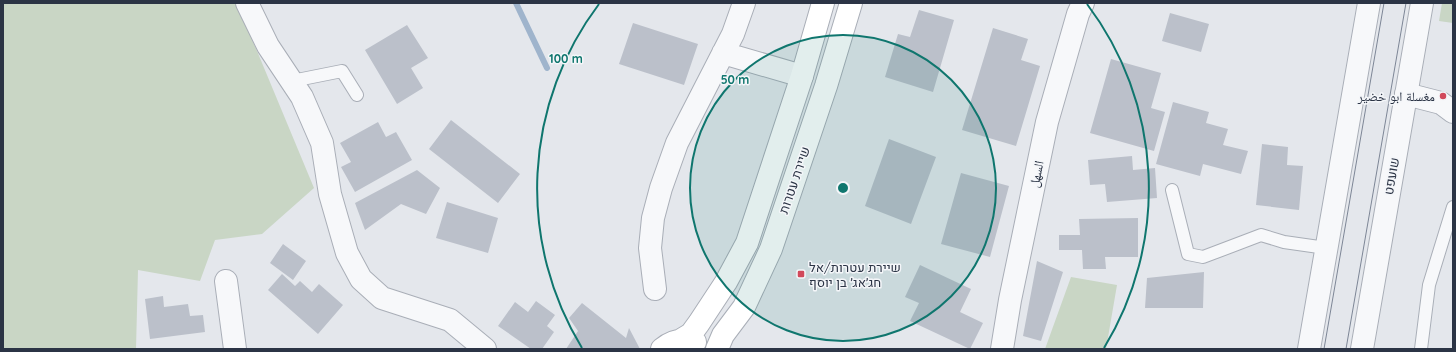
<svg xmlns="http://www.w3.org/2000/svg" width="1456" height="352" font-family="Quicksand,'Noto Naskh Arabic',Heebo,sans-serif">
<style>
.green{fill:#c9d6c5}
.lines{fill:none;stroke-linecap:round;stroke-linejoin:round}
.stream{stroke:#9fb4cc;stroke-width:6}
.building{fill:#bbc0ca}
.service-casing{stroke:#a9aeb7;stroke-width:14}
.minor-casing{stroke:#a9aeb7;stroke-width:24}
.tertiary-casing{stroke:#a9aeb7;stroke-width:24}
.secondary-casing{stroke:#a9aeb7;stroke-width:24}
.service{stroke:#f7f8fa;stroke-width:12}
.minor{stroke:#f7f8fa;stroke-width:22}
.tertiary{stroke:#f7f8fa;stroke-width:22}
.secondary{stroke:#fff;stroke-width:22}
.tram{stroke:#7d8696;stroke-width:1}
.ring{fill:none;stroke:#0f766e;stroke-width:2}
.poi-dot{fill:#d1495b;stroke:#f4f6f9;stroke-width:1.5}
.labels{text-anchor:middle;dominant-baseline:central;stroke-width:3;stroke-linejoin:round;paint-order:stroke}
.poi-label{font-size:13px;fill:#2b3445;stroke:#f4f6f9;text-anchor:end}
.street-label{font-size:13px;fill:#2b3445;stroke:#f4f6f9}
.centre{fill:#0f766e;stroke:#f4f6f9;stroke-width:2}
.ring-label{font-size:12px;text-anchor:middle;font-weight:bold;fill:#0f766e;stroke:#f4f6f9;stroke-width:3;stroke-linejoin:round;paint-order:stroke}
</style>
<rect width="100%" height="100%" fill="#e4e7ec"/>
<!-- green -->
<path class="green" d="M 3,3 L 237,3 L 314,188 L 262,234 L 215,240 L 200,281 L 138,270 L 136,349 L 3,349 Z
M 1442,3 L 1453,3 L 1453,23 L 1439,21 Z
M 1071,277 L 1117,285 L 1106,349 L 1045,349 Z"/>
<g class="lines">
<!-- stream -->
<path class="stream" d="M 516,3 L 547,68"/>
</g>
<!-- building -->
<path class="building" d="M 919,10 L 954,20 L 933,92 L 885,77 L 898,34 L 910,37 Z
M 1170,13 L 1209,24 L 1201,52 L 1162,41 Z
M 633,23 L 698,44 L 684,85 L 619,64 Z
M 407,25 L 428,58 L 411,68 L 423,88 L 397,104 L 365,50 Z
M 993,28 L 1028,39 L 1021,60 L 1040,66 L 1016,146 L 962,130 Z
M 1111,59 L 1161,73 L 1151,108 L 1165,112 L 1154,151 L 1090,133 Z
M 1173,102 L 1209,112 L 1206,123 L 1228,129 L 1223,145 L 1248,151 L 1241,174 L 1203,164 L 1200,176 L 1156,164 Z
M 451,120 L 520,174 L 498,203 L 429,149 Z
M 378,122 L 386,137 L 396,132 L 412,160 L 355,192 L 341,167 L 351,162 L 340,143 Z
M 889,139 L 936,157 L 911,224 L 865,206 Z
M 1262,144 L 1288,147 L 1287,165 L 1303,166 L 1299,210 L 1256,205 Z
M 1132,156 L 1133,170 L 1155,168 L 1157,198 L 1107,202 L 1105,184 L 1090,185 L 1088,160 Z
M 417,170 L 440,188 L 426,214 L 401,204 L 365,230 L 355,203 Z
M 961,173 L 1009,186 L 990,257 L 941,244 Z
M 447,202 L 498,218 L 488,253 L 436,238 Z
M 1138,218 L 1138,257 L 1105,257 L 1106,269 L 1083,269 L 1082,250 L 1059,250 L 1059,235 L 1080,235 L 1079,219 Z
M 283,244 L 306,261 L 293,280 L 270,263 Z
M 1037,261 L 1063,272 L 1041,341 L 1023,336 Z
M 920,265 L 971,289 L 960,312 L 983,323 L 970,349 L 910,321 L 919,303 L 905,297 Z
M 1204,272 L 1203,308 L 1145,308 L 1147,278 Z
M 282,274 L 295,286 L 300,281 L 312,292 L 319,284 L 343,305 L 318,334 L 268,290 Z
M 163,296 L 164,307 L 188,304 L 190,316 L 203,315 L 205,332 L 150,339 L 145,299 Z
M 536,301 L 555,315 L 547,326 L 554,332 L 542,349 L 531,349 L 498,326 L 515,302 L 528,312 Z
M 582,303 L 626,338 L 629,328 L 640,349 L 566,349 L 578,331 L 569,318 Z"/>
<g class="lines">
<!-- service casing -->
<g class="service-casing">
<path id="service" d="M 292,81 L 342,71 L 357,95
M 1172,190 L 1188,254 L 1203,257 L 1261,235 L 1284,242 L 1326,248
M 1421,349 L 1429,285 L 1453,207"/>
</g>
<!-- minor casing -->
<g class="minor-casing">
<path id="minor" d="M 247,3 L 268,46 L 302,97 L 322,143 L 330,194 L 347,253 L 361,279 L 382,298 L 450,320 L 485,349
M 723,53 L 802,76
M 1406,94 L 1441,103 L 1453,112
M 226,281 L 235,349
M 655,289 L 650,248 L 653,218 L 661,188 L 677,143 L 733,34 L 744,3
M 1002,349 L 1010,300 L 1047,122 L 1078,14 L 1083,3"/>
</g>
<!-- tertiary casing -->
<g class="tertiary-casing">
<path id="tertiary" d="M 1309,349 L 1369,3
M 1362,349 L 1422,3"/>
</g>
<!-- secondary casing -->
<g class="secondary-casing">
<path id="secondary" d="M 681,340 L 691,334 L 699,323 L 726,282 L 747,243 L 802,76 L 823,3
M 662,349 C 672,341 682,338 695,342
M 717,349 L 723,335 L 744,307 L 771,249 L 826,86 L 851,3"/>
</g>
<!-- service -->
<use href="#service" class="service"/>
<!-- minor -->
<use href="#minor" class="minor"/>
<!-- tertiary -->
<use href="#tertiary" class="tertiary"/>
<!-- secondary -->
<use href="#secondary" class="secondary"/>
<!-- tram -->
<path class="tram" d="M 1324,349 L 1384,3
M 1346,349 L 1406,3"/>
</g>
<!-- distance rings -->
<circle cx="843" cy="188" r="153" fill="#0f766e" fill-opacity=".12"/>
<g class="ring">
<circle cx="843" cy="188" r="153"/>
<path d="M582 348A306 306 0 0 1 599 4M1087 4A306 306 0 0 1 1104 348"/>
</g>
<!-- markers -->
<g class="poi-dot">
<circle cx="1443" cy="96" r="4"/>
<rect x="797" y="270" width="8" height="8" rx="2"/>
</g>
<g class="labels">
<!-- poi labels -->
<g class="poi-label">
<text x="1435" y="96">مغسلة ابو خضير</text>
<text x="809" y="267" text-anchor="start">שיירת עטרות/אל<tspan x="809" dy="15">חג׳אג׳ בן יוסף</tspan></text>
</g>
<!-- street labels -->
<g class="street-label">
<text transform="translate(1036 174) rotate(-78)">السهل</text>
<text transform="translate(1391 176) rotate(-80)">שועפט</text>
<text transform="translate(794 180) rotate(-71)">שיירת עטרות</text>
</g>
</g>
<circle cx="843" cy="188" r="6" class="centre"/>
<g class="ring-label">
<text x="566" y="63">100 m</text>
<text x="735" y="84">50 m</text>
</g>
<!-- border -->
<rect width="1456" height="352" fill="none" stroke="#2b3445" stroke-width="8"/>
</svg>
